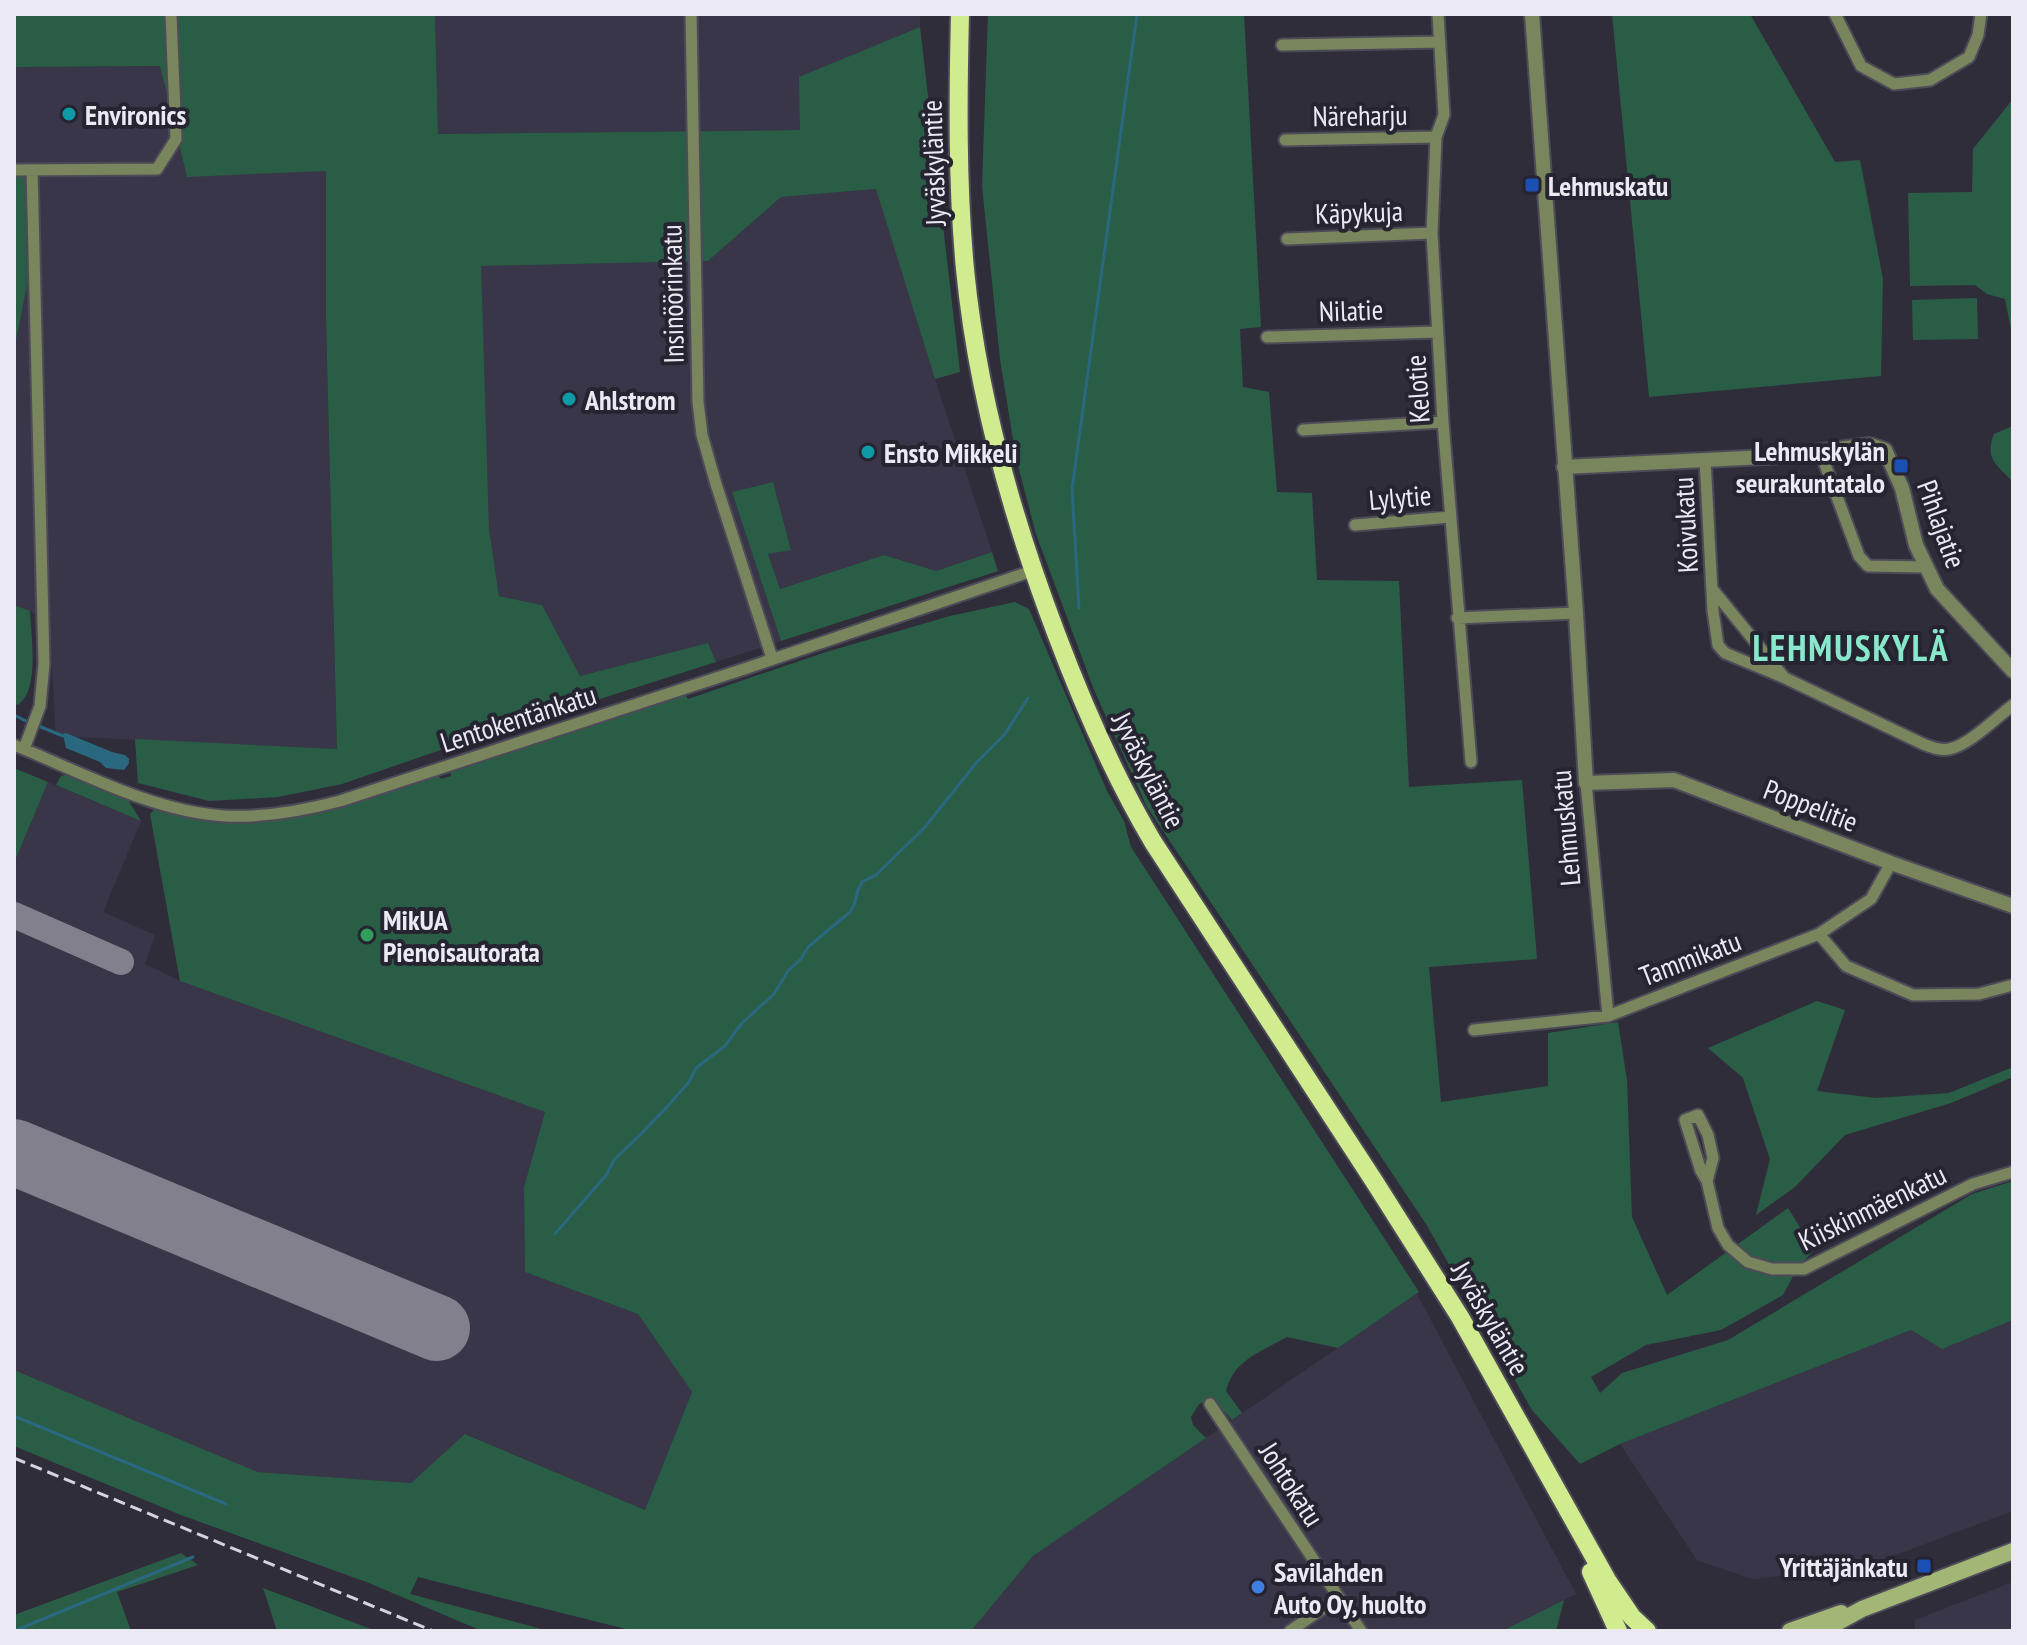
<svg xmlns="http://www.w3.org/2000/svg" width="2027" height="1645" font-family="'PT Sans Narrow',sans-serif">
<style>
.built{fill:#3a3649}
.green{fill:#2a5d46}
.water{fill:#29687e}
.lines{fill:none;stroke-linecap:round;stroke-linejoin:round}
.stream{stroke:#29687e;stroke-width:3}
.taxiway{stroke:#82808c;stroke-width:26}
.runway{stroke:#82808c;stroke-width:66}
.minor-casing{stroke:#4e4b58;stroke-width:15}
.tertiary-casing{stroke:#4e4b58;stroke-width:18}
.secondary-casing{stroke:#4e4b58;stroke-width:20}
.trunk-casing{stroke:#4e4b58;stroke-width:22}
.minor{stroke:#79855d;stroke-width:11}
.tertiary{stroke:#79855d;stroke-width:14}
.secondary{stroke:#a2b675;stroke-width:16}
.trunk{stroke:#d0ec8e;stroke-width:18}
.rail{stroke:#d5d3dc;stroke-width:3;stroke-dasharray:12 6;stroke-linecap:butt}
.culture-dot{fill:#0f9aa8;stroke:#262431;stroke-width:3}
.transit-dot{fill:#1a4fb4;stroke:#262431;stroke-width:3}
.leisure-dot{fill:#2e9e5b;stroke:#262431;stroke-width:3}
.shop-dot{fill:#3f7fe0;stroke:#262431;stroke-width:3}
.labels{text-anchor:middle;dominant-baseline:central;stroke-width:8;stroke-linejoin:round;paint-order:stroke}
.poi-label{font-size:28px;font-weight:bold;fill:#ebe9f2;stroke:#262431;text-anchor:start}
.street-label{font-size:28px;fill:#ebe9f2;stroke:#262431}
.district-label{font-size:36px;font-weight:bold;letter-spacing:2px;fill:#88e8cc;stroke:#262431}
</style>
<rect width="100%" height="100%" fill="#302d3b"/>
<!-- built -->
<path class="built" d="M 14,14 L 15,67 L 160,66 L 187,177 L 327,170 L 326,321 L 337,749 L 56,736 L 49,619 L 14,605 L 14,350 L 27,286 L 25,176 L 14,176 Z
M 435,14 L 920,14 L 920,27 L 800,77 L 800,130 L 438,134 Z
M 877,189 L 935,379 L 992,552 L 936,571 L 884,555 L 780,589 L 768,554 L 791,549 L 773,482 L 732,492 L 781,641 L 716,662 L 708,643 L 580,676 L 542,605 L 499,596 L 489,529 L 480,266 L 708,261 L 781,197 Z
M 48,782 L 141,821 L 103,912 L 155,935 L 145,964 L 180,981 L 545,1112 L 524,1187 L 525,1272 L 638,1314 L 692,1392 L 645,1510 L 466,1434 L 411,1483 L 258,1472 L 14,1370 L 14,863 Z
M 1417,1294 L 1576,1594 L 1502,1631 L 971,1631 L 1033,1556 Z
M 2013,1320 L 2013,1511 L 1869,1565 L 1752,1579 L 1697,1560 L 1620,1444 L 1911,1330 L 1942,1349 Z
M 2013,1582 L 2013,1631 L 1915,1631 L 1915,1620 Z"/>
<!-- green -->
<path class="green" d="M 15,14 L 435,14 L 438,134 L 800,130 L 799,77 L 920,27 L 960,372 L 935,379 L 876,189 L 781,197 L 708,261 L 481,266 L 489,529 L 499,596 L 542,605 L 580,676 L 708,643 L 716,662 L 455,745 L 342,784 L 278,797 L 209,801 L 138,783 L 135,739 L 337,749 L 326,321 L 326,171 L 187,177 L 160,66 L 15,67 Z
M 988,14 L 1244,14 L 1261,327 L 1240,329 L 1243,387 L 1269,392 L 1277,492 L 1312,493 L 1317,580 L 1399,581 L 1409,787 L 1522,780 L 1537,959 L 1429,967 L 1441,1102 L 1548,1086 L 1548,1033 L 1618,1022 L 1627,1080 L 1632,1217 L 1667,1295 L 1788,1208 L 1814,1250 L 1797,1269 L 1783,1295 L 1721,1330 L 1646,1345 L 1591,1377 L 1600,1393 L 1622,1373 L 1728,1340 L 1972,1194 L 2013,1181 L 2013,1320 L 1942,1349 L 1911,1330 L 1620,1444 L 1580,1464 L 1532,1410 L 1426,1224 L 1147,807 L 1094,690 L 1036,534 L 1016,458 L 1000,359 L 982,186 Z
M 1612,14 L 1750,14 L 1835,162 L 1860,160 L 1883,279 L 1881,376 L 1649,397 Z
M 2013,99 L 2013,340 L 2005,299 L 1987,294 L 1975,285 L 1910,286 L 1908,193 L 1972,192 L 1973,149 Z
M 14,176 L 26,176 L 27,286 L 14,350 Z
M 1977,298 L 1978,339 L 1913,340 L 1912,300 Z
M 2013,426 L 2013,482 C 1997,465 1984,459 1994,434 Z
M 773,482 L 791,550 L 768,554 L 780,589 L 884,555 L 936,571 L 992,552 L 998,571 L 781,641 L 732,492 Z
M 1015,602 L 1029,609 L 1107,791 L 1124,821 L 1131,847 L 1419,1292 L 1338,1348 L 1287,1337 C 1262,1351 1233,1360 1226,1391 L 1242,1413 L 1232,1420 L 1212,1398 L 1199,1404 L 1191,1417 L 1193,1425 L 1206,1438 L 1033,1556 L 971,1631 L 634,1631 L 418,1577 L 410,1594 L 549,1631 L 482,1631 L 369,1583 L 181,1515 L 14,1446 L 14,1370 L 258,1472 L 411,1483 L 465,1434 L 645,1510 L 692,1392 L 638,1314 L 525,1272 L 524,1187 L 545,1112 L 180,981 L 150,814 L 154,810 C 165,810 174,814 184,816 C 200,819 217,823 234,823 C 306,824 371,797 438,775 L 441,779 L 451,776 L 451,772 L 456,769 L 673,699 L 686,696 L 688,699 L 826,652 L 950,616 Z
M 14,605 L 30,611 C 31,636 40,689 18,705 L 14,703 Z
M 14,768 L 48,782 L 14,863 Z
M 72,773 L 128,800 L 141,821 L 56,785 L 61,776 Z
M 1817,1001 L 1845,1010 L 1817,1091 L 1876,1098 L 1949,1093 L 2013,1067 L 2013,1077 L 1951,1103 L 1845,1135 L 1795,1187 L 1756,1215 L 1770,1159 L 1743,1078 L 1708,1048 Z
M 181,1553 L 198,1565 L 117,1592 L 131,1631 L 14,1631 L 14,1615 Z
M 263,1588 L 376,1631 L 277,1631 Z
M 1564,1600 L 1556,1631 L 1502,1631 Z"/>
<!-- water -->
<path class="water" d="M 66,733 L 112,752 L 125,755 L 129,759 L 129,763 L 124,770 L 106,768 L 100,762 L 66,748 L 63,734 Z"/>
<g class="lines">
<!-- stream -->
<path class="stream" d="M 1079,608 L 1072,489 L 1137,14
M 14,715 L 26,721
M 41,727 L 63,736
M 555,1234 L 607,1174 L 614,1160 L 643,1132 L 665,1109 L 689,1082 L 696,1068 L 725,1046 L 741,1024 L 774,994 L 788,971 L 801,959 L 808,947 L 850,912 L 854,905 L 858,890 L 862,882 L 876,875 L 925,827 L 977,762 L 1005,734 L 1028,698
M 14,1416 L 226,1504
M 14,1631 L 193,1557"/>
<!-- taxiway -->
<path class="taxiway" d="M 14,915 L 121,962"/>
<!-- runway -->
<path class="runway" d="M 14,1152 L 437,1328"/>
<!-- minor casing -->
<g class="minor-casing">
<path id="minor" d="M 691,14 L 698,402 L 702,435 L 716,484 L 772,658
M 1438,14 L 1444,115 L 1436,137 L 1432,233 L 1443,422 L 1471,762
M 1835,14 L 1861,66 L 1894,84 L 1930,80 L 1969,57 L 1978,35 L 1981,14
M 1282,45 L 1440,42
M 1285,140 L 1436,137
M 14,170 L 157,169 L 176,139 L 171,14
M 1287,239 L 1432,233
M 1267,337 L 1437,332
M 1303,430 L 1443,422
M 1820,451 L 1859,556 L 1868,566 L 1925,567
M 1705,459 L 1713,611 L 1718,645 L 1725,653 L 1785,678 L 1923,744 C 1931,747 1940,751 1949,749 C 1968,746 1997,717 2013,705
M 1355,525 L 1450,517
M 1713,590 L 1783,676
M 1457,618 L 1576,613
M 14,745 C 81,772 151,811 224,816 C 263,818 302,811 340,801 L 747,668 L 1032,571
M 24,749 L 40,706 L 44,664 L 32,170
M 1586,783 L 1608,1016
M 1819,934 L 1846,966 L 1913,995 L 1979,994 L 2013,985
M 1474,1030 L 1608,1016 L 1819,934 L 1871,899 L 1891,863
M 1707,1181 L 1701,1171 L 1685,1120 L 1698,1115 L 1708,1135 L 1713,1158 L 1707,1181 L 1718,1228 L 1728,1245 L 1748,1262 L 1772,1269 L 1804,1269 L 1973,1184 L 2013,1172
M 1210,1404 L 1361,1631
M 1290,1631 L 1338,1598"/>
</g>
<!-- tertiary casing -->
<g class="tertiary-casing">
<path id="tertiary" d="M 1532,14 L 1576,613 L 1586,783 L 1674,780 L 1891,863 L 2013,906
M 1564,467 L 1783,456 L 1870,445 L 1885,450 L 1902,488 L 1916,545 L 1937,589 L 2013,671"/>
</g>
<!-- secondary casing -->
<g class="secondary-casing">
<path id="secondary" d="M 1790,1631 L 1841,1613
M 1822,1631 L 1862,1609 L 2013,1551"/>
</g>
<!-- trunk casing -->
<g class="trunk-casing">
<path id="trunk" d="M 960,14 C 958,99 957,184 965,269 C 977,393 1012,517 1056,633 C 1083,705 1114,776 1153,842 L 1374,1181 L 1460,1317 L 1607,1580 L 1632,1617 L 1647,1631
M 1591,1572 L 1618,1631"/>
</g>
<!-- minor -->
<use href="#minor" class="minor"/>
<!-- tertiary -->
<use href="#tertiary" class="tertiary"/>
<!-- secondary -->
<use href="#secondary" class="secondary"/>
<!-- trunk -->
<use href="#trunk" class="trunk"/>
<!-- rail -->
<path class="rail" d="M 14,1458 L 433,1631"/>
</g>
<!-- markers -->
<g class="culture-dot">
<circle cx="69" cy="114" r="8"/>
<circle cx="569" cy="399" r="8"/>
<circle cx="868" cy="452" r="8"/>
</g>
<g class="transit-dot">
<rect x="1524" y="177" width="16" height="16" rx="4"/>
<rect x="1893" y="458" width="16" height="16" rx="4"/>
<rect x="1916" y="1558" width="16" height="16" rx="4"/>
</g>
<circle class="leisure-dot" cx="367" cy="935" r="8"/>
<circle class="shop-dot" cx="1258" cy="1587" r="8"/>
<g class="labels">
<!-- poi labels -->
<g class="poi-label">
<text x="85" y="114">Environics</text>
<text x="1548" y="185">Lehmuskatu</text>
<text x="585" y="399">Ahlstrom</text>
<text x="1885" y="450" text-anchor="end">Lehmuskylän<tspan x="1885" dy="32">seurakuntatalo</tspan></text>
<text x="884" y="452">Ensto Mikkeli</text>
<text x="383" y="919">MikUA<tspan x="383" dy="32">Pienoisautorata</tspan></text>
<text x="1908" y="1566" text-anchor="end">Yrittäjänkatu</text>
<text x="1274" y="1571">Savilahden<tspan x="1274" dy="32">Auto Oy, huolto</tspan></text>
</g>
<!-- street labels -->
<g class="street-label">
<text transform="translate(1360 115) rotate(-1)">Näreharju</text>
<text transform="translate(933 163) rotate(-92)">Jyväskyläntie</text>
<text transform="translate(1359 212) rotate(-2)">Käpykuja</text>
<text transform="translate(672 294) rotate(-91)">Insinöörinkatu</text>
<text transform="translate(1351 310) rotate(-2)">Nilatie</text>
<text transform="translate(1417 389) rotate(-94)">Kelotie</text>
<text transform="translate(1400 497) rotate(-5)">Lylytie</text>
<text transform="translate(1942 524) rotate(70)">Pihlajatie</text>
<text transform="translate(1685 525) rotate(-93)">Koivukatu</text>
<text transform="translate(518 718) rotate(-18)">Lentokentänkatu</text>
<text transform="translate(1149 770) rotate(63)">Jyväskyläntie</text>
<text transform="translate(1811 805) rotate(21)">Poppelitie</text>
<text transform="translate(1565 828) rotate(-95)">Lehmuskatu</text>
<text transform="translate(1690 958) rotate(-21)">Tammikatu</text>
<text transform="translate(1872 1207) rotate(-26)">Kiiskinmäenkatu</text>
<text transform="translate(1491 1318) rotate(60)">Jyväskyläntie</text>
<text transform="translate(1292 1484) rotate(57)">Johtokatu</text>
</g>
<!-- district labels -->
<g class="district-label">
<text x="1851" y="647">LEHMUSKYLÄ</text>
</g>
</g>
<!-- border -->
<rect width="2027" height="1645" fill="none" stroke="#ebe9f2" stroke-width="32"/>
</svg>
